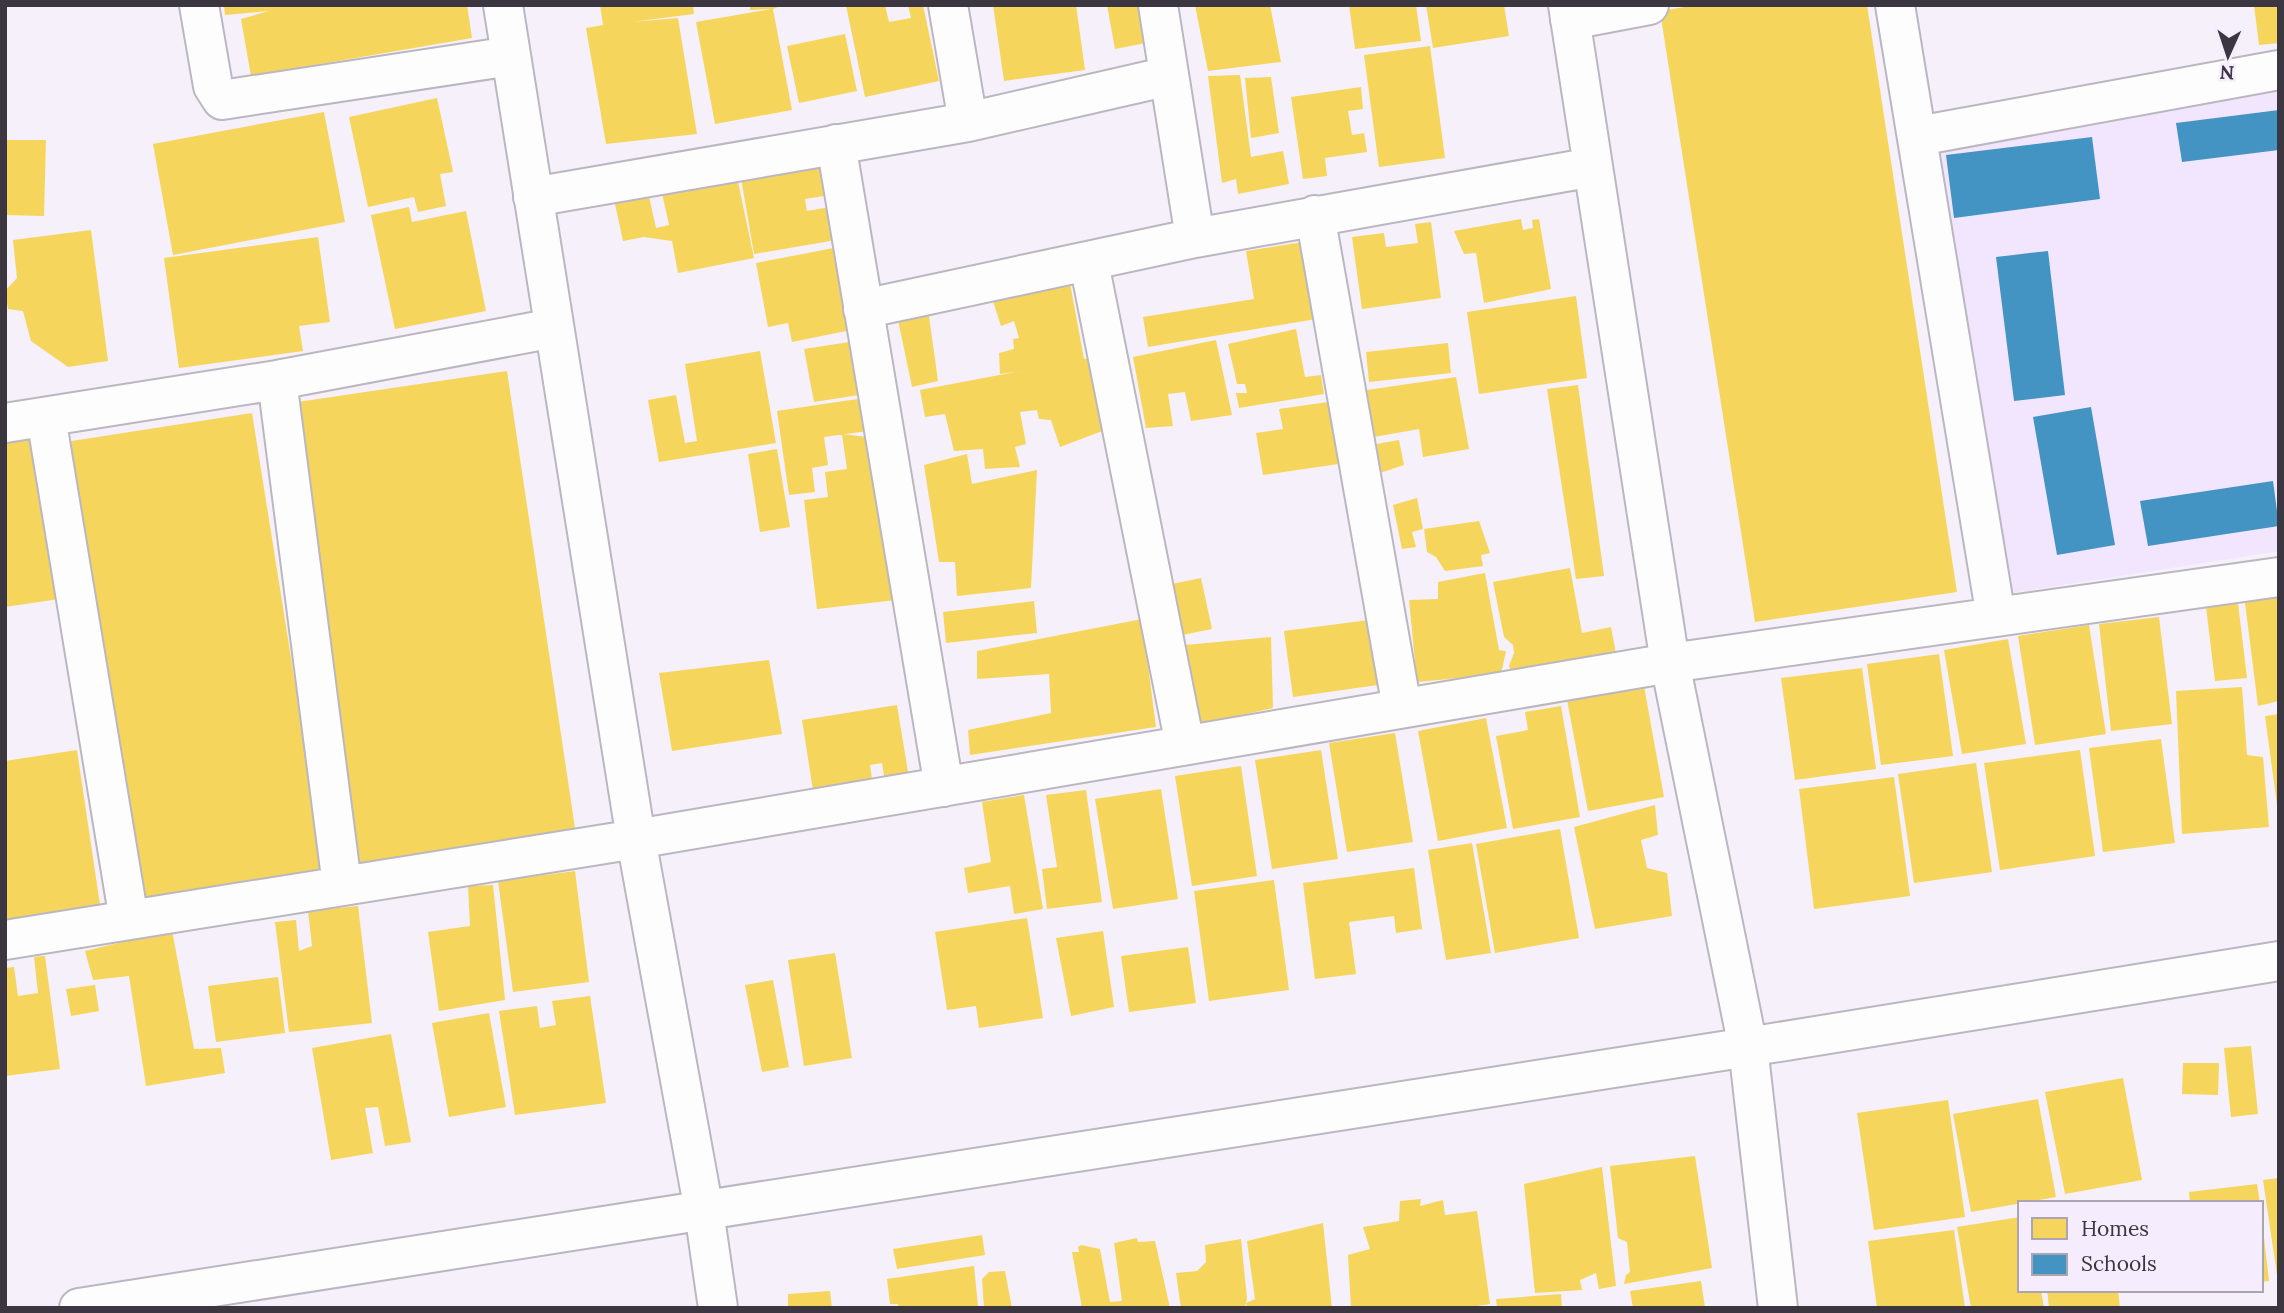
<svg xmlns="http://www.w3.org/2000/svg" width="2284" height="1313" font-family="Lora,serif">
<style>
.built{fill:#f1e6fd}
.homes{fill:#f6d55c}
.schools{fill:#4393c3}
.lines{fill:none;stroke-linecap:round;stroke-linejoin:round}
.minor-casing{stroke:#bbb7c0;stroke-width:42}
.minor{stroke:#fefdfe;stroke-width:38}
</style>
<rect width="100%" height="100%" fill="#f5f0fa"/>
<!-- built -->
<path class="built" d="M 2279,85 L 2279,551 L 2005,594 L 1927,148 Z"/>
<!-- homes -->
<path class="homes" d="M 224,5 L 467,5 L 472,38 L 251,76 L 241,19 L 269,11 L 225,15 Z
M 600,5 L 693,5 L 694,14 L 631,22 L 678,18 L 697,134 L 606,144 L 586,28 L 603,25 Z
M 750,5 L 783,5 L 773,9 L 792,110 L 715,124 L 696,22 L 772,9 L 750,10 Z
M 846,5 L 885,5 L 889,22 L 911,18 L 908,5 L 923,5 L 939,81 L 865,97 Z
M 993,5 L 1076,5 L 1085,70 L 1004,81 Z
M 1107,5 L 1149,5 L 1156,41 L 1115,49 Z
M 1195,5 L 1270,5 L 1281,62 L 1208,71 Z
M 1349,5 L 1416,5 L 1421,41 L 1355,49 Z
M 1426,5 L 1504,5 L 1509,36 L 1433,48 Z
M 1697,5 L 1867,5 L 1957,592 L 1755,622 L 1660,11 Z
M 2254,5 L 2279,5 L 2279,43 L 2259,45 Z
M 845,34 L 857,91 L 799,103 L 787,46 Z
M 1430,46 L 1445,158 L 1379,167 L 1364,55 Z
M 1240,75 L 1251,157 L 1283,151 L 1289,184 L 1238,194 L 1236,179 L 1222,183 L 1208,76 Z
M 1271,77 L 1279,133 L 1251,138 L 1245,78 Z
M 1361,87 L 1363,109 L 1348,111 L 1352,135 L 1364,133 L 1367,152 L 1325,158 L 1327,176 L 1303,179 L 1291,97 Z
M 437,98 L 453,172 L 440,174 L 446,206 L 418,212 L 414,197 L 368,207 L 349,117 Z
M 324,112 L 345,222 L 173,255 L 153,144 Z
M 5,140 L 46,140 L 44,216 L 5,215 Z
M 824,164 L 830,195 L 805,199 L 807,211 L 830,207 L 836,240 L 754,254 L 741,178 Z
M 737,177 L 754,258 L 678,273 L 672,241 L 644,237 L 623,241 L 614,199 L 648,192 L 656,228 L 669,225 L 662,193 Z
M 409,207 L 412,222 L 466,211 L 486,311 L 395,329 L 371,215 Z
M 1521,219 L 1523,230 L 1533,228 L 1532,220 L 1539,219 L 1551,289 L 1484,303 L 1476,253 L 1464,254 L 1454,231 Z
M 1431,222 L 1441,298 L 1362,309 L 1352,237 L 1384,233 L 1386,247 L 1418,243 L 1415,224 Z
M 91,230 L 108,361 L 68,367 L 31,341 L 23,311 L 8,309 L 5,291 L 17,278 L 13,240 Z
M 318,237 L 330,322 L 299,326 L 303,351 L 179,368 L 164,258 Z
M 1303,242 L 1316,319 L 1148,347 L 1143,317 L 1254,299 L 1246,251 Z
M 844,246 L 861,328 L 792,342 L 788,323 L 768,327 L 756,263 Z
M 1070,283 L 1084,359 L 1090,358 L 1105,430 L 1060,447 L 1051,420 L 1039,419 L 1037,410 L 1020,412 L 1026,444 L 1015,447 L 1020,467 L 985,469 L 983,449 L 954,451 L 945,414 L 925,417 L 920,390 L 1021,371 L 1000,374 L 999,353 L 1014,349 L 1013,339 L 1019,338 L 1014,321 L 1001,326 L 992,298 Z
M 1576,296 L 1587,378 L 1479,394 L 1467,312 Z
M 928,309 L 938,381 L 912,387 L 897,315 Z
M 1296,329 L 1305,377 L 1321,375 L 1324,394 L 1239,408 L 1236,393 L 1247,393 L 1245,384 L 1237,384 L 1228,344 Z
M 1216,340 L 1232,415 L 1191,421 L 1185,392 L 1168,394 L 1173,426 L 1146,428 L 1133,357 Z
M 856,341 L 865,394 L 814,402 L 804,349 Z
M 1448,343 L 1451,373 L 1369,382 L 1366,352 Z
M 760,351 L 776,443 L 659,462 L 648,400 L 676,395 L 685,443 L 697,441 L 685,364 Z
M 507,371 L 576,835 L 359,868 L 291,403 Z
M 1456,377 L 1469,449 L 1423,457 L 1419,429 L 1374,437 L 1367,390 Z
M 1578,385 L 1604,576 L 1576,579 L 1547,389 Z
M 864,398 L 868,431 L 824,437 L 828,465 L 812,468 L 815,492 L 789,495 L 777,411 Z
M 1335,401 L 1345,463 L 1263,475 L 1256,433 L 1283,429 L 1279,409 Z
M 252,413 L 325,871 L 132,901 L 59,443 Z
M 842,434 L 876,438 L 896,600 L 817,609 L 804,500 L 828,497 L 825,472 L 847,469 Z
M 42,436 L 66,598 L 5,607 L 5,441 Z
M 1399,440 L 1404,465 L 1380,473 L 1377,444 Z
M 777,449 L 790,527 L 760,532 L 748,454 Z
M 967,454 L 972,484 L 1037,470 L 1031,588 L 957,596 L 955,562 L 939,562 L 924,465 Z
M 1417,498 L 1423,529 L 1412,532 L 1416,547 L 1402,549 L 1393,505 Z
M 1479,521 L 1490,553 L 1481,555 L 1483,566 L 1445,571 L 1436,557 L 1427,552 L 1424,529 Z
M 1570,568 L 1582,633 L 1611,627 L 1616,654 L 1512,674 L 1509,666 L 1514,653 L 1513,645 L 1504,637 L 1493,582 Z
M 1485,573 L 1499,650 L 1506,651 L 1501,674 L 1417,682 L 1409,600 L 1438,599 L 1438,582 Z
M 1201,578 L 1212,629 L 1182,635 L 1172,584 Z
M 2279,591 L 2279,701 L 2258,706 L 2244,595 Z
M 1034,601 L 1037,633 L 946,643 L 943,612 Z
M 2238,603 L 2247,678 L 2215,681 L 2206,607 Z
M 2159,617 L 2172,724 L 2111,731 L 2099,624 Z
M 1142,619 L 1156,727 L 970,755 L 968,730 L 1051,713 L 1049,674 L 977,679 L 977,651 Z
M 1369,620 L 1378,685 L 1293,697 L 1284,631 Z
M 2089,625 L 2106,734 L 2035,745 L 2018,636 Z
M 1271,637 L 1273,708 L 1197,725 L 1185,645 Z
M 2008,639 L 2026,744 L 1962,754 L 1944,650 Z
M 1939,654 L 1953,756 L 1881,765 L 1867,664 Z
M 769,660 L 782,734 L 672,751 L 659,673 Z
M 1862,668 L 1876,769 L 1795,780 L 1781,678 Z
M 1644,686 L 1664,797 L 1588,811 L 1567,700 Z
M 2242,687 L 2247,755 L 2263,757 L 2269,827 L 2182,834 L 2176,691 Z
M 897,705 L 910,784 L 886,788 L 882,763 L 870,765 L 874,793 L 815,803 L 802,720 Z
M 1561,706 L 1580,817 L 1513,829 L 1496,736 L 1528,730 L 1525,712 Z
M 2279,714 L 2279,805 L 2277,805 L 2265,716 Z
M 1486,718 L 1507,828 L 1438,841 L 1418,731 Z
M 1395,733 L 1413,842 L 1347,852 L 1329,743 Z
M 2161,739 L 2175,843 L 2103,852 L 2089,748 Z
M 77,750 L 100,905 L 5,920 L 5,761 Z
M 1321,750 L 1338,859 L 1272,869 L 1255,760 Z
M 2080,750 L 2095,856 L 2000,870 L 1984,763 Z
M 1976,763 L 1992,872 L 1914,883 L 1898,774 Z
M 1241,766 L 1257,876 L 1192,886 L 1175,776 Z
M 1894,777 L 1910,896 L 1814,909 L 1799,789 Z
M 1161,789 L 1178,899 L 1113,909 L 1095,799 Z
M 1086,790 L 1102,902 L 1047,909 L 1042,869 L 1057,867 L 1046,795 Z
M 1024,795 L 1043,909 L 1014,914 L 1010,886 L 968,893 L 964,868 L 991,862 L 982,802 Z
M 1655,805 L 1658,835 L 1641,840 L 1647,868 L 1667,873 L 1672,916 L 1595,929 L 1574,827 Z
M 1560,829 L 1579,938 L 1495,953 L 1476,844 Z
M 1472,843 L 1491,953 L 1446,960 L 1428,850 Z
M 1414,868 L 1422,929 L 1396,933 L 1394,916 L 1349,922 L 1356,974 L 1315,979 L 1303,883 Z
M 575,871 L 589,982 L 513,992 L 498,881 Z
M 1274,880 L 1289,990 L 1209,1001 L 1194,891 Z
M 493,885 L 505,1000 L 439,1011 L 428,932 L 470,926 L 468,886 Z
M 358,906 L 372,1023 L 289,1032 L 275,922 L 296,920 L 299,951 L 312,946 L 308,911 Z
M 1027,918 L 1043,1018 L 979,1028 L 976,1006 L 947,1010 L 935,932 Z
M 172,930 L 194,1049 L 221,1048 L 225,1073 L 146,1086 L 129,976 L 93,980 L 85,951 Z
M 1103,931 L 1114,1007 L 1071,1016 L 1056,938 Z
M 1188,947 L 1196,1003 L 1129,1012 L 1121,956 Z
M 835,953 L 852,1058 L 804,1066 L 788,960 Z
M 45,956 L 60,1069 L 5,1076 L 5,968 L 14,967 L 18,996 L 38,993 L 34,957 Z
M 278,977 L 285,1033 L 216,1042 L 208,986 Z
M 773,980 L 789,1067 L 762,1072 L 745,985 Z
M 95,985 L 99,1011 L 71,1016 L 66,989 Z
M 590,996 L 606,1103 L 515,1115 L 499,1011 L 537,1006 L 540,1028 L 556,1025 L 552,1001 Z
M 489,1013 L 506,1107 L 449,1117 L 432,1023 Z
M 391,1034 L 411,1142 L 385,1146 L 378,1107 L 365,1108 L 373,1153 L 331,1160 L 312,1048 Z
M 2251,1046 L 2258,1114 L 2231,1117 L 2224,1048 Z
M 2183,1063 L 2219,1063 L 2218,1095 L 2182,1094 Z
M 2123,1078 L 2142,1180 L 2065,1194 L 2045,1092 Z
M 2038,1099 L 2056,1197 L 1971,1212 L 1953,1114 Z
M 1948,1100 L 1965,1217 L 1874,1230 L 1857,1113 Z
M 1695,1156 L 1712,1268 L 1624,1284 L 1626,1275 L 1630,1272 L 1627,1242 L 1618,1238 L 1610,1166 Z
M 1602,1167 L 1616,1286 L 1599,1289 L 1596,1273 L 1580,1280 L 1582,1290 L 1535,1293 L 1524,1184 Z
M 2279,1178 L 2279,1275 L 2277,1275 L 2263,1180 Z
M 2257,1184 L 2260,1203 L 2190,1203 L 2189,1192 Z
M 1421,1199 L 1420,1206 L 1443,1200 L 1445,1215 L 1477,1211 L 1490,1304 L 1464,1308 L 1351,1308 L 1348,1255 L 1370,1249 L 1363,1227 L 1399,1221 L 1400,1201 Z
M 2020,1217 L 2020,1290 L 2041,1290 L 2044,1308 L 1971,1308 L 1957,1227 Z
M 1323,1223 L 1332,1308 L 1247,1308 L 1246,1303 L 1255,1299 L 1247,1241 Z
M 2263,1229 L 2269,1281 L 2261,1282 L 2261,1230 Z
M 1954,1230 L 1965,1308 L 1877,1308 L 1868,1241 Z
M 982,1235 L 985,1255 L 897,1269 L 893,1249 Z
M 1137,1238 L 1138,1242 L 1155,1241 L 1170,1308 L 1082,1308 L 1072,1252 L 1079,1252 L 1078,1247 L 1081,1245 L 1100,1249 L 1110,1302 L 1122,1301 L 1114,1243 Z
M 1241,1239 L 1247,1298 L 1245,1308 L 1181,1308 L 1176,1273 L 1197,1271 L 1206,1262 L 1205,1245 Z
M 974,1266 L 978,1306 L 975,1308 L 899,1308 L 898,1304 L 890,1304 L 887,1279 Z
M 1005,1271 L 1012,1308 L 984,1308 L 982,1279 L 989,1272 Z
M 1701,1281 L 1705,1308 L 1633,1308 L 1630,1291 Z
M 2047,1290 L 2118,1290 L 2120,1308 L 2049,1308 Z
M 830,1291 L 832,1308 L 788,1308 L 788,1294 Z
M 1561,1294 L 1562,1308 L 1497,1308 L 1496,1299 Z"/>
<!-- schools -->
<path class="schools" d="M 2279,110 L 2279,150 L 2182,162 L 2176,123 Z
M 2092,137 L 2100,199 L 1954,218 L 1946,155 Z
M 2048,251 L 2065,395 L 2014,401 L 1996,257 Z
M 2091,407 L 2115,545 L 2057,555 L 2033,417 Z
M 2273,481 L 2279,526 L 2148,546 L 2140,501 Z"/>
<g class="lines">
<!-- minor casing -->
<g class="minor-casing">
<path id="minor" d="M 199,5 L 213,86 L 222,100 L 511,56
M 503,5 L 636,839 L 704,1211 L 718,1308
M 948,5 L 968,122
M 1158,5 L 1195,238
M 1568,5 L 1670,663 L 1748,1047 L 1778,1308
M 1895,5 L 1996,617
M 1570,20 L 1649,5
M 1918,136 L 2279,70
M 836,144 L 944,787
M 533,197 L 968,122 L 1169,76
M 1315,215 L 1402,708
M 1089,263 L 1185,745
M 863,309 L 1195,238 L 1593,167
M 277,380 L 342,885
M 46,417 L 129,920
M 5,423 L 277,380 L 554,328
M 5,940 L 636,839 L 1670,663 L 2279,577
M 79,1308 L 1748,1047 L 2279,961"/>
</g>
<!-- minor -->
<use href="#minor" class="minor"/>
</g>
<!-- border -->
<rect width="2284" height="1313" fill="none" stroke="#3b3640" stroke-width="14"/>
<!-- legend -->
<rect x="2018" y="1201" width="245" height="91" fill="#f5edfd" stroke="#aba4b1" stroke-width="2"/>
<rect x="2032" y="1218" width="35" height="21" fill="#f6d55c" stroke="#aba4b1" stroke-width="2"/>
<text x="2081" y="1236" font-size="21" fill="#3b3640">Homes</text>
<rect x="2032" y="1254" width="35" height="21" fill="#4393c3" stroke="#aba4b1" stroke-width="2"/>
<text x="2081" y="1271" font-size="21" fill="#3b3640">Schools</text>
<!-- north arrow -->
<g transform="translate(2228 56) rotate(183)" stroke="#f5edfd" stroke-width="5" paint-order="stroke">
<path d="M0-5L12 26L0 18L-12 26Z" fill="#3b3640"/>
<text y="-10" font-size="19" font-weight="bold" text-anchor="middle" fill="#3b3640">N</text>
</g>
</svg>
